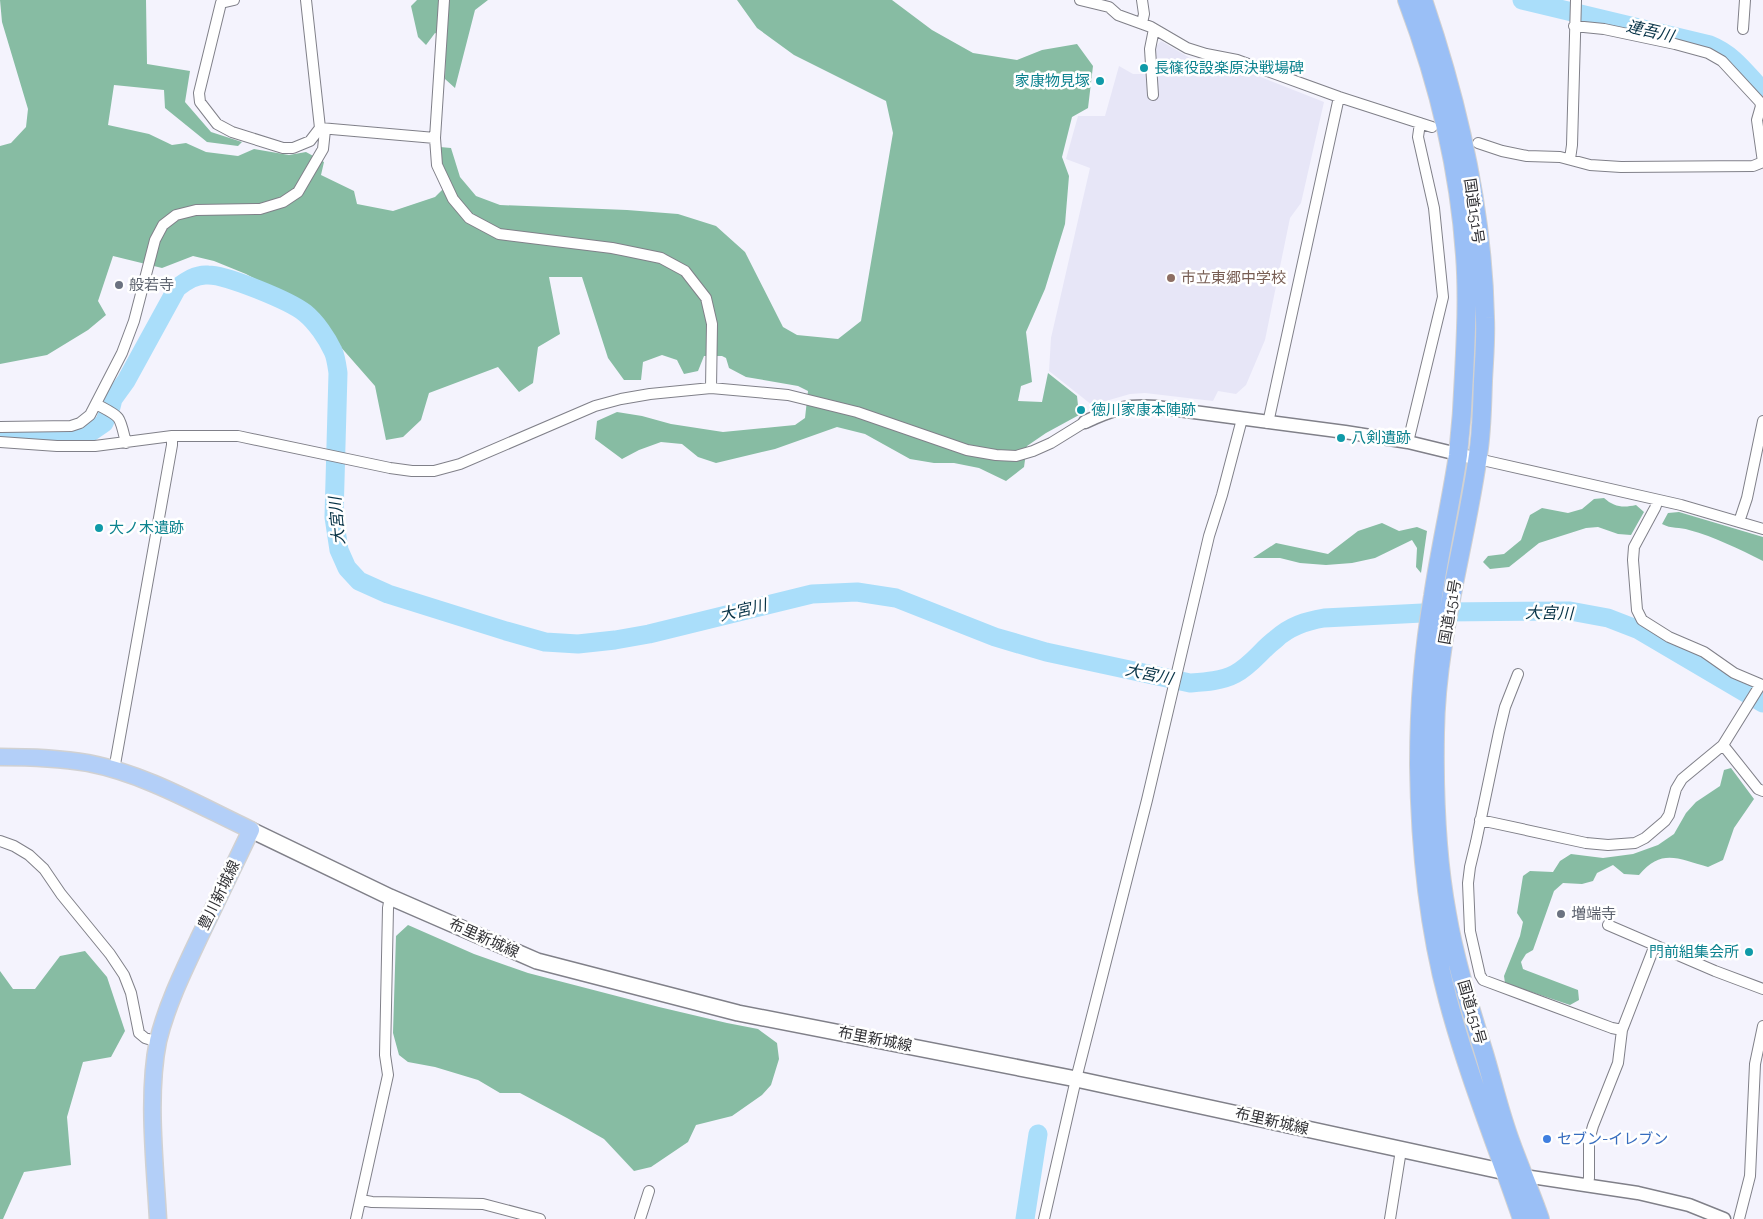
<svg xmlns="http://www.w3.org/2000/svg" width="1763" height="1219" font-family="Raleway,'Noto Sans JP',sans-serif">
<style>
.built{fill:#e7e6f7}
.forest{fill:#87bca3}
.lines{fill:none;stroke-linecap:round;stroke-linejoin:round}
.river{stroke:#aadefa;stroke-width:19}
.minor-casing{stroke:#808089;stroke-width:12}
.tertiary-casing{stroke:#808089;stroke-width:15}
.secondary-casing{stroke:#808089;stroke-width:18}
.primary-casing{stroke:#d1d1d2;stroke-width:19}
.trunk-casing{stroke:#d1d1d2;stroke-width:20}
.minor{stroke:#fff;stroke-width:10}
.tertiary{stroke:#fff;stroke-width:12}
.secondary{stroke:#fff;stroke-width:15}
.primary{stroke:#b3cff8;stroke-width:16}
.trunk{stroke:#9abff6;stroke-width:18}
.culture-dot{fill:#0f9aa8;stroke:#fff;stroke-width:2}
.education-dot{fill:#8d6e63;stroke:#fff;stroke-width:2}
.worship-dot{fill:#6b7280;stroke:#fff;stroke-width:2}
.shop-dot{fill:#3f7fe0;stroke:#fff;stroke-width:2}
.labels{text-anchor:middle;dominant-baseline:central;stroke-width:5;stroke-linejoin:round;paint-order:stroke}
.culture-label{font-size:15px;fill:#0d838f;stroke:#fff;text-anchor:start}
.street-label{font-size:15px;fill:#303034;stroke:#fff}
.education-label{font-size:15px;fill:#785e54;stroke:#fff;text-anchor:start}
.worship-label{font-size:15px;fill:#5b616d;stroke:#fff;text-anchor:start}
.shop-label{font-size:15px;fill:#366cbe;stroke:#fff;text-anchor:start}
.water-label{font-size:16px;font-style:italic;fill:#063246;stroke:#fff}
</style>
<rect width="100%" height="100%" fill="#f4f3fd"/>
<!-- built -->
<path class="built" d="M 1161,41 L 1190,58 L 1238,68 L 1324,102 L 1301,203 L 1290,218 L 1265,340 L 1246,385 L 1236,394 L 1218,391 L 1213,401 L 1145,393 L 1130,394 L 1092,405 L 1049,371 L 1051,338 L 1090,168 L 1066,159 L 1078,116 L 1105,116 L 1119,66 L 1133,74 L 1154,74 L 1153,50 Z"/>
<!-- forest -->
<path class="forest" d="M 0,0 L 146,0 L 147,64 L 190,71 L 185,102 L 211,132 L 242,142 L 238,146 L 207,142 L 165,108 L 164,90 L 114,85 L 108,125 L 149,134 L 172,145 L 186,143 L 206,152 L 238,156 L 254,149 L 289,155 L 306,152 L 324,162 L 321,175 L 354,191 L 357,204 L 393,211 L 435,197 L 450,182 L 441,160 L 440,147 L 451,148 L 460,177 L 476,196 L 500,205 L 627,210 L 678,214 L 716,226 L 745,252 L 783,327 L 797,335 L 838,339 L 861,321 L 893,133 L 886,101 L 794,55 L 757,28 L 737,0 L 892,0 L 932,30 L 973,53 L 1017,60 L 1042,50 L 1077,44 L 1093,66 L 1088,108 L 1072,117 L 1062,157 L 1069,176 L 1065,224 L 1045,289 L 1026,332 L 1032,382 L 1021,386 L 1018,401 L 1042,402 L 1048,373 L 1077,396 L 1079,415 L 1046,433 L 1027,446 L 1024,467 L 1006,481 L 979,468 L 954,463 L 934,463 L 910,459 L 865,434 L 837,427 L 775,449 L 716,463 L 698,457 L 682,444 L 661,442 L 639,450 L 622,459 L 595,439 L 597,421 L 617,412 L 642,416 L 671,424 L 723,432 L 795,425 L 805,418 L 808,391 L 798,386 L 746,377 L 729,368 L 726,358 L 722,356 L 704,356 L 698,371 L 684,374 L 677,360 L 662,355 L 643,362 L 641,380 L 624,380 L 608,358 L 582,277 L 549,277 L 560,334 L 538,347 L 533,383 L 519,392 L 498,367 L 429,393 L 421,420 L 403,437 L 386,440 L 375,386 L 303,304 L 246,274 L 214,261 L 193,256 L 162,268 L 113,256 L 98,301 L 106,315 L 88,330 L 47,355 L 0,364 L 0,146 L 11,143 L 26,127 L 28,109 L 2,22 Z
M 417,0 L 488,0 L 475,10 L 455,88 L 445,79 L 446,37 L 435,33 L 426,45 L 418,37 L 411,6 Z
M 1604,498 C 1614,507 1623,508 1636,505 L 1644,512 L 1631,535 L 1618,534 L 1598,527 L 1586,528 L 1539,543 L 1509,567 L 1490,569 L 1483,562 L 1488,556 L 1504,554 L 1521,540 L 1530,515 L 1542,508 L 1568,513 L 1582,509 L 1594,499 Z
M 1679,512 L 1763,537 L 1763,561 C 1739,549 1715,537 1689,530 C 1680,527 1671,529 1662,524 L 1668,513 Z
M 1382,523 L 1399,531 L 1417,527 L 1427,531 L 1421,573 L 1416,567 L 1417,548 L 1412,540 L 1375,558 L 1352,563 L 1326,565 L 1300,563 L 1280,558 L 1253,558 L 1276,543 L 1328,554 L 1358,531 Z
M 1731,768 L 1754,799 L 1734,828 L 1723,860 L 1708,867 C 1678,859 1662,848 1639,875 L 1624,874 L 1613,865 L 1597,873 L 1593,881 L 1582,884 L 1563,883 L 1554,891 L 1533,950 L 1526,954 L 1521,962 L 1523,969 L 1578,990 L 1579,1000 L 1570,1005 L 1505,983 L 1504,976 L 1520,936 L 1523,922 L 1517,913 L 1523,876 L 1530,871 L 1553,872 L 1560,861 L 1571,854 L 1603,858 L 1633,854 L 1658,845 L 1674,834 L 1686,813 L 1696,802 L 1720,786 L 1724,770 Z
M 408,925 L 474,954 L 528,973 L 659,1007 L 727,1023 L 758,1029 L 777,1043 L 779,1059 L 771,1085 L 762,1095 L 732,1116 L 696,1125 L 688,1142 L 651,1167 L 634,1171 L 604,1139 L 567,1118 L 520,1093 L 500,1093 L 478,1080 L 435,1067 L 408,1062 L 399,1055 L 393,1033 L 396,936 Z
M 85,951 L 107,977 L 125,1031 L 111,1057 L 83,1062 L 67,1117 L 71,1165 L 24,1172 L 3,1219 L 0,1219 L 0,971 L 13,989 L 35,989 L 60,956 Z"/>
<g class="lines">
<!-- river -->
<path class="river" d="M 1522,0 L 1710,45 C 1733,54 1746,73 1763,91
M 8,434 L 65,439 L 85,436 L 104,423 L 111,407 L 113,399 L 126,381 L 177,288 C 186,281 196,274 208,275 C 227,275 290,301 305,313 C 316,322 327,338 333,351 C 336,357 337,366 338,373 L 334,517 L 339,550 L 347,568 L 359,581 L 388,594 L 506,631 L 545,642 L 578,644 L 615,640 L 649,634 L 812,594 L 857,592 L 896,598 L 995,637 L 1046,652 L 1190,683 C 1205,682 1222,681 1235,674 C 1253,664 1261,650 1276,639 C 1290,626 1306,621 1324,618 L 1442,612 L 1570,611 L 1608,618 L 1639,630 L 1763,703
M 1025,1219 L 1038,1134"/>
<!-- minor casing -->
<g class="minor-casing">
<path id="minor" d="M 234,0 L 221,3 L 199,93 L 200,102 L 217,124 L 232,132 L 283,148 L 293,148 L 310,141 L 320,128
M 306,0 L 320,128 L 435,138
M 444,0 L 435,138 L 437,165 L 453,199 L 469,218 L 499,234 L 612,248 L 661,258 L 685,271 L 706,298 L 712,324 L 711,388
M 1080,0 L 1109,7 L 1118,15 L 1151,27 L 1187,48 L 1206,54 L 1237,60 L 1339,97 L 1432,127
M 1142,0 L 1144,14 L 1142,23
M 1574,26 L 1604,29 L 1675,44 L 1708,53 L 1722,61 L 1760,102 L 1761,106 L 1757,120 L 1763,162
M 1743,29 L 1745,0
M 1153,95 L 1150,49 L 1154,29
M 1478,143 L 1502,151 L 1527,156 L 1560,157 L 1590,165 L 1621,167 L 1753,166 L 1763,162
M 1570,159 L 1572,145 L 1576,0
M 96,404 C 122,418 119,414 126,443
M 1268,423 L 1339,97
M 0,427 L 71,426 L 80,423 L 90,415 L 122,353 L 134,321 L 155,240 L 163,225 L 176,215 L 196,210 L 260,209 L 283,202 L 298,192 L 323,149 L 325,130
M 0,442 L 57,446 L 95,446 L 172,436 L 238,436 L 390,468 L 412,471 L 434,471 L 460,464 L 595,406 L 621,399 L 650,394 L 711,388 L 788,395 L 857,412 L 967,450 L 996,455 L 1016,456 L 1033,451 L 1051,443 L 1085,422
M 1408,442 L 1443,297 L 1434,208 L 1418,137 L 1420,123
M 1478,459 L 1681,505 L 1763,529
M 1739,522 L 1747,498 L 1763,421
M 1518,674 L 1505,707 L 1499,732 L 1476,842 L 1470,867 L 1468,883 L 1470,931 L 1480,975 L 1483,980 L 1612,1028 L 1622,1030
M 1723,745 L 1758,789 L 1763,791
M 114,770 L 172,445 L 172,436
M 1480,820 L 1586,843 L 1608,845 L 1635,843 L 1645,838 L 1665,821 L 1669,815 L 1676,789 L 1682,779 L 1723,745 L 1759,687 L 1760,684 L 1734,673 L 1704,652 L 1669,637 L 1642,620 L 1637,610 L 1633,560 L 1634,547 L 1655,508 L 1658,500
M 0,841 L 14,846 L 29,855 L 44,869 L 61,894 L 110,954 L 124,975 L 131,993 L 139,1033 L 145,1038 L 158,1042
M 1608,925 L 1715,971 L 1763,989
M 1587,1186 L 1589,1178 L 1589,1140 L 1593,1126 L 1618,1063 L 1622,1030 L 1655,945
M 361,1200 L 372,1202 L 483,1204 L 540,1219
M 356,1219 L 388,1075 L 385,1055 L 388,908 L 390,897
M 640,1219 L 649,1191
M 1044,1219 L 1076,1079 L 1147,800 L 1209,536 L 1222,495 L 1242,419
M 1390,1219 L 1401,1150
M 1739,1219 L 1750,1176 L 1755,1064 L 1763,1026"/>
</g>
<!-- tertiary casing -->
<g class="tertiary-casing">
<path id="tertiary" d="M 1085,422 C 1112,409 1127,405 1156,407 L 1345,432 L 1408,442 L 1478,459
M 1524,1176 L 1638,1193 L 1689,1205 L 1724,1219"/>
</g>
<!-- secondary casing -->
<g class="secondary-casing">
<path id="secondary" d="M 251,830 L 390,897 L 537,961 L 738,1013 L 1076,1079 L 1515,1174"/>
</g>
<!-- primary casing -->
<g class="primary-casing">
<path id="primary" d="M 0,757 C 30,757 58,758 88,763 C 145,774 198,805 251,830 C 234,865 217,900 200,936 C 184,970 167,1004 158,1041 C 147,1095 155,1164 158,1219"/>
</g>
<!-- trunk casing -->
<g class="trunk-casing">
<path id="trunk" d="M 1407,0 C 1438,82 1459,167 1465,255 C 1468,294 1466,335 1464,374 C 1463,401 1461,428 1458,455 C 1451,502 1440,549 1433,596 C 1423,652 1419,709 1419,765 C 1420,842 1428,926 1448,1000 C 1468,1075 1497,1146 1522,1219
M 1423,0 C 1458,102 1483,210 1485,318 C 1486,339 1484,360 1483,381 C 1482,406 1482,431 1478,455 C 1465,548 1436,639 1435,733 C 1434,794 1436,855 1447,914 C 1455,961 1470,1007 1484,1053 C 1493,1083 1500,1114 1511,1143 C 1520,1168 1531,1193 1540,1219"/>
</g>
<!-- minor -->
<use href="#minor" class="minor"/>
<!-- tertiary -->
<use href="#tertiary" class="tertiary"/>
<!-- secondary -->
<use href="#secondary" class="secondary"/>
<!-- primary -->
<use href="#primary" class="primary"/>
<!-- trunk -->
<use href="#trunk" class="trunk"/>
</g>
<!-- markers -->
<g class="culture-dot">
<circle cx="1144" cy="68" r="5"/>
<circle cx="1100" cy="81" r="5"/>
<circle cx="1081" cy="410" r="5"/>
<circle cx="1341" cy="438" r="5"/>
<circle cx="99" cy="528" r="5"/>
<circle cx="1749" cy="952" r="5"/>
</g>
<circle class="education-dot" cx="1171" cy="278" r="5"/>
<g class="worship-dot">
<circle cx="119" cy="285" r="5"/>
<circle cx="1561" cy="914" r="5"/>
</g>
<circle class="shop-dot" cx="1547" cy="1139" r="5"/>
<g class="labels">
<!-- culture labels -->
<g class="culture-label">
<text x="1154" y="68">長篠役設楽原決戦場碑</text>
<text x="1090" y="81" text-anchor="end">家康物見塚</text>
<text x="1091" y="410">徳川家康本陣跡</text>
<text x="1351" y="438">八剣遺跡</text>
<text x="109" y="528">大ノ木遺跡</text>
<text x="1739" y="952" text-anchor="end">門前組集会所</text>
</g>
<!-- street labels -->
<g class="street-label">
<text transform="translate(1474 211) rotate(82)">国道151号</text>
<text transform="translate(1450 612) rotate(-80)">国道151号</text>
<text transform="translate(219 895) rotate(-64)">豊川新城線</text>
<text transform="translate(484 938) rotate(24)">布里新城線</text>
<text transform="translate(1472 1012) rotate(74)">国道151号</text>
<text transform="translate(875 1039) rotate(11)">布里新城線</text>
<text transform="translate(1272 1121) rotate(13)">布里新城線</text>
</g>
<!-- education labels -->
<g class="education-label">
<text x="1181" y="278">市立東郷中学校</text>
</g>
<!-- worship labels -->
<g class="worship-label">
<text x="129" y="285">般若寺</text>
<text x="1571" y="914">増端寺</text>
</g>
<!-- shop labels -->
<g class="shop-label">
<text x="1557" y="1139">セブン-イレブン</text>
</g>
<!-- water labels -->
<g class="water-label">
<text transform="translate(1650 31) rotate(13)">連吾川</text>
<text transform="translate(337 521) rotate(-95)">大宮川</text>
<text transform="translate(743 610) rotate(-13)">大宮川</text>
<text transform="translate(1549 613) rotate(1)">大宮川</text>
<text transform="translate(1149 674) rotate(12)">大宮川</text>
</g>
</g>
</svg>
